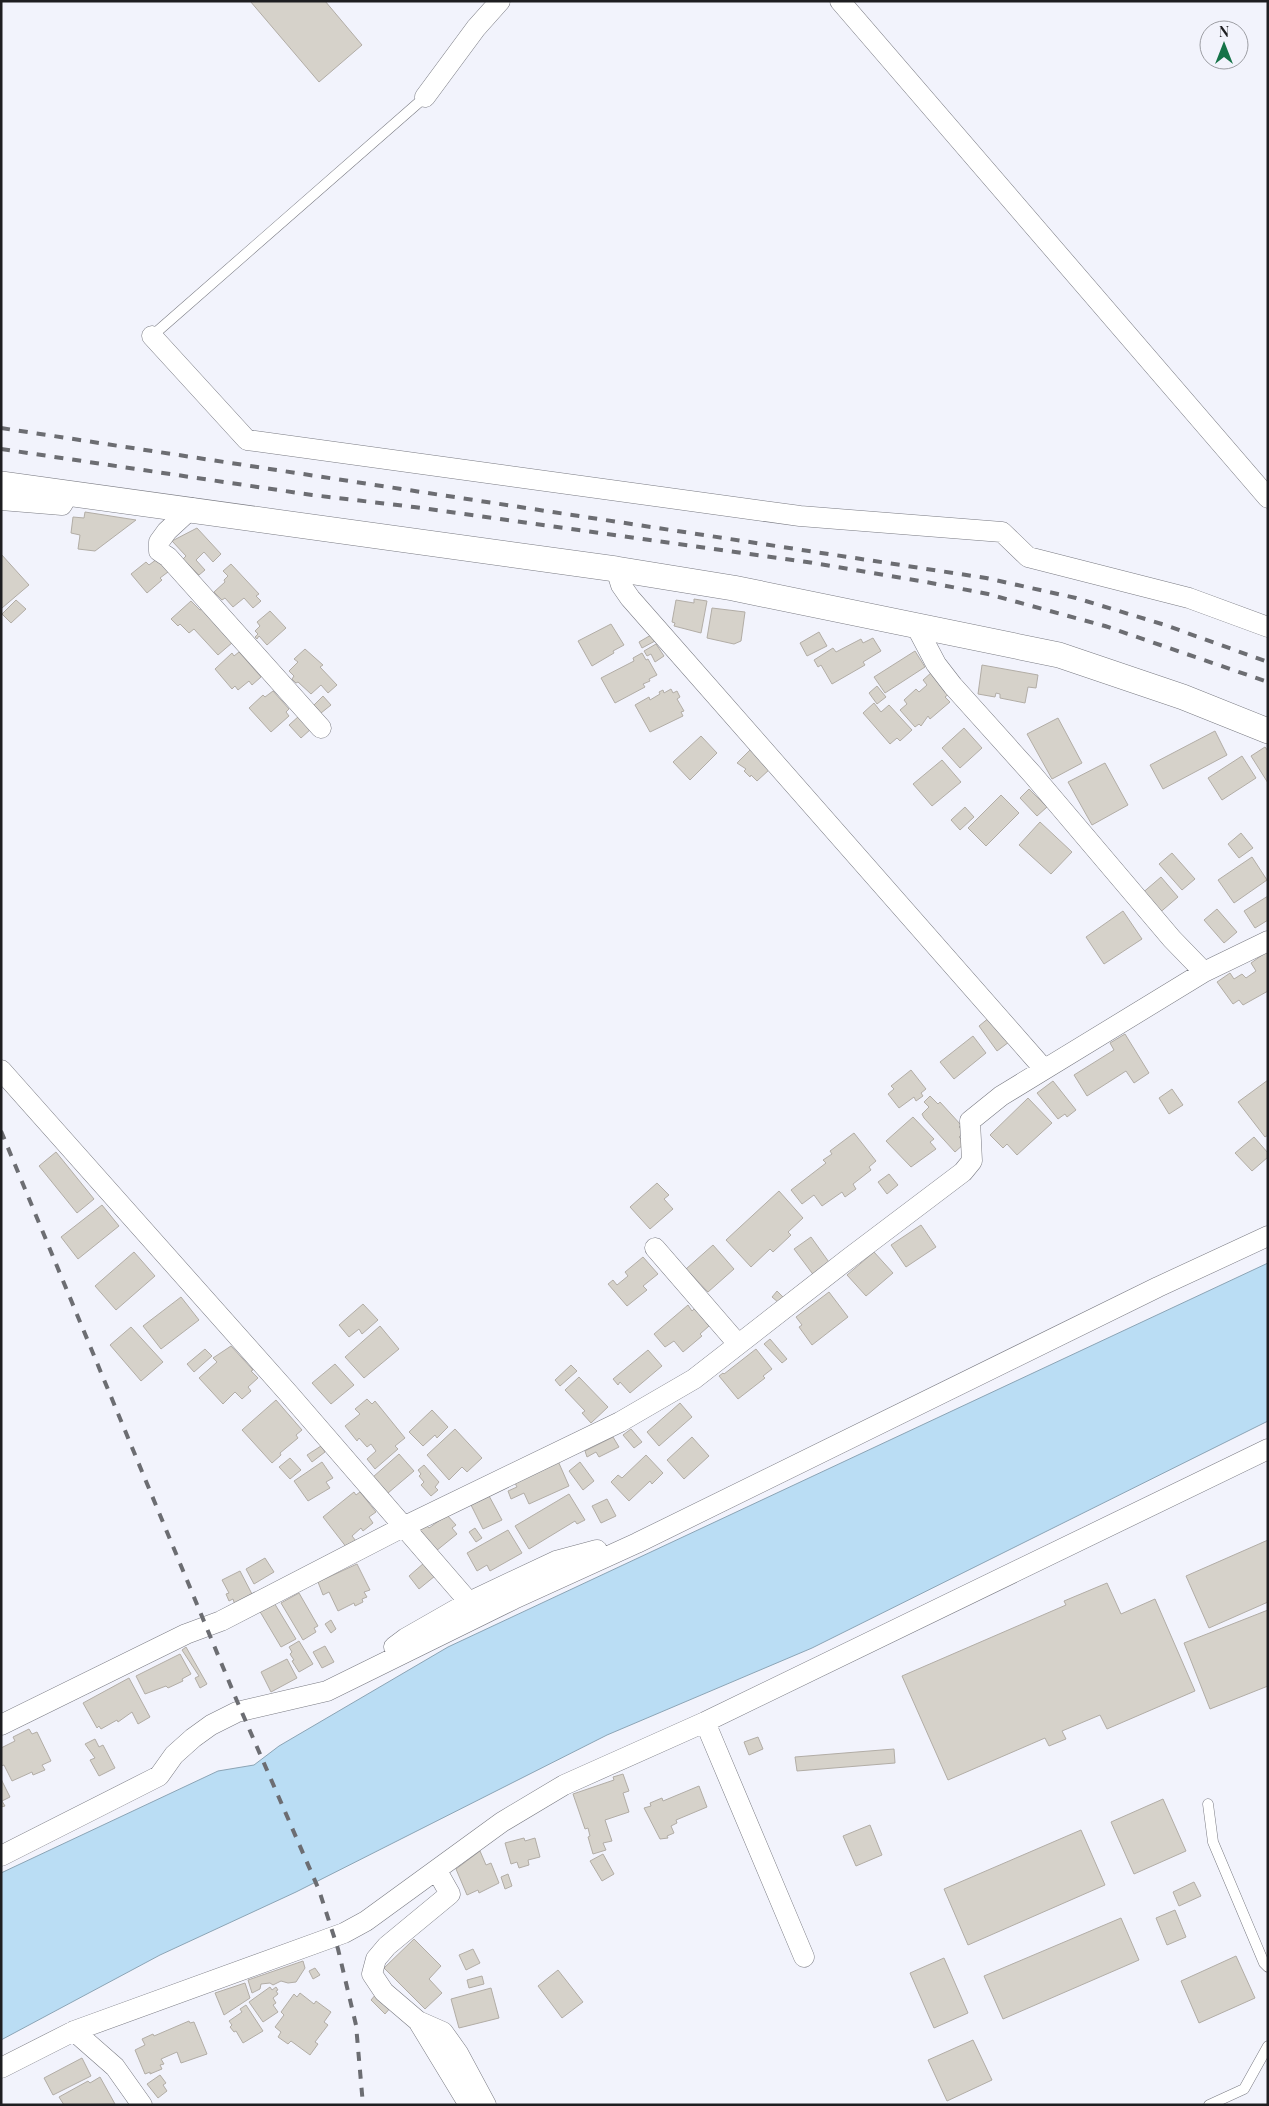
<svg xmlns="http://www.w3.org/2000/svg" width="1269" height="2106" font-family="'Playfair Display',serif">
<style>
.water{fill:#baddf4;stroke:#8ba4b5}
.building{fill:#d6d2ca;stroke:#b2ada6}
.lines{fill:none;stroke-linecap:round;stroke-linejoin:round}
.service-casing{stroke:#797a82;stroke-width:11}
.minor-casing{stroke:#797a82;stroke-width:21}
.tertiary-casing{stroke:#797a82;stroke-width:26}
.service{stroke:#fff;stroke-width:10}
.minor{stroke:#fff;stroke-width:20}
.tertiary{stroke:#fff;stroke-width:25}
.rail{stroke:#6c6d72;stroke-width:4;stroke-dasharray:9 9;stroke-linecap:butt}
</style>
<rect width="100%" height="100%" fill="#f2f3fc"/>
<!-- water -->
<path class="water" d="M 1268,1263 L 1268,1421 L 812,1648 L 607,1735 L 296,1892 L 160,1955 L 1,2040 L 1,1873 L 218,1771 L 254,1765 L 279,1746 L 448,1647 Z"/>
<!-- building -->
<path class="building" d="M 250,1 L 325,1 L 362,45 L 319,82 Z
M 85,512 L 136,520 L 95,551 L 78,549 L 80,535 L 71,533 L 73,517 L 84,518 Z
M 197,528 L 221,554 L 213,562 L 204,552 L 196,560 L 205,570 L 199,575 L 183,559 L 186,556 L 172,541 Z
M 1,554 L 29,585 L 2,608 L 1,607 Z
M 157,559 L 168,572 L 160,578 L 162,580 L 147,593 L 131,574 L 146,562 L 149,565 Z
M 231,564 L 259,594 L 256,596 L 261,601 L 253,608 L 244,598 L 233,607 L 225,598 L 222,600 L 214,592 L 225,582 L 224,580 L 228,576 L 223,571 Z
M 694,599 L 707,601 L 701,633 L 674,626 L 675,623 L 672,622 L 676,600 L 694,603 Z
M 16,600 L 26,609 L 11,623 L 2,614 Z
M 191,601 L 200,610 L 202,609 L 233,642 L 218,655 L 194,629 L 189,633 L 180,624 L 178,626 L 171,619 Z
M 712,608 L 745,612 L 741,641 L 734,644 L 707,638 Z
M 270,611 L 286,628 L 267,645 L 259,636 L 257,639 L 255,637 L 258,634 L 255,631 L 260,626 L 257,622 Z
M 611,624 L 624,645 L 613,651 L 614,653 L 592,666 L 578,641 Z
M 819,632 L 827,646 L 807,656 L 800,643 Z
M 651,635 L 655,641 L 642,648 L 639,642 Z
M 873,638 L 881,651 L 863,662 L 865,665 L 832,684 L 821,665 L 818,667 L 814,660 L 833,648 L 836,652 L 861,639 L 863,643 Z
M 656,644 L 664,656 L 655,662 L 651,654 L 647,656 L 644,651 Z
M 305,649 L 323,665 L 320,667 L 337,685 L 328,693 L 321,685 L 311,694 L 298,682 L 296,683 L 292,679 L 294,676 L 289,671 L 298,662 L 294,659 Z
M 915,651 L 925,667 L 885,693 L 874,677 Z
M 239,652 L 261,677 L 252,685 L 249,681 L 238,690 L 235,686 L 232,689 L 215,669 L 232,653 L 234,656 Z
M 642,653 L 646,660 L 648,659 L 657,675 L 649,679 L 650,681 L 643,684 L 645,687 L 615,703 L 601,678 L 634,661 L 633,658 Z
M 982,665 L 1038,675 L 1036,688 L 1028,687 L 1025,703 L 1000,698 L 1000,694 L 996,693 L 995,697 L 978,694 Z
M 932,672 L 950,693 L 945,697 L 950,702 L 930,719 L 928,716 L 921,726 L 919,724 L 915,727 L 900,710 L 907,704 L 904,700 L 916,689 L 919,692 L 927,685 L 923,680 Z
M 877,686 L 886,697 L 877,704 L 869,693 Z
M 671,689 L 673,693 L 677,691 L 680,697 L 677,699 L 684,711 L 681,712 L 683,716 L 650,732 L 635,705 L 649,697 L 650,700 L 660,694 L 659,692 L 663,690 L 664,693 Z
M 273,691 L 289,709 L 286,712 L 289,716 L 271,732 L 249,708 L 263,695 L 265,697 Z
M 323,696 L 331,705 L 321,713 L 314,705 Z
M 874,703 L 881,712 L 889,705 L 912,730 L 900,741 L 897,738 L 890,744 L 863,713 Z
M 299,716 L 311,729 L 301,738 L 289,725 Z
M 1058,718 L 1082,763 L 1052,779 L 1027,734 Z
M 964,728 L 982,748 L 960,768 L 942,748 Z
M 1215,731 L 1227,755 L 1163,789 L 1150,765 Z
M 701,736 L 717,753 L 690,780 L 673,762 Z
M 1265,747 L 1268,751 L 1268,783 L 1251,756 Z
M 751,749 L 770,769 L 757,781 L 751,775 L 750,777 L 744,771 L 746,769 L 737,763 Z
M 1242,756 L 1256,778 L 1222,800 L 1208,778 Z
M 942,760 L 961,782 L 932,806 L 913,784 Z
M 1105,763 L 1128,805 L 1092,825 L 1068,782 Z
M 1029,789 L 1047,807 L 1037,816 L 1020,798 Z
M 1001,795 L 1019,813 L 986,846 L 968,828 Z
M 965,807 L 974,817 L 960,830 L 951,820 Z
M 1040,822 L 1072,852 L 1051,874 L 1019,845 Z
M 1241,833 L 1253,848 L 1239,858 L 1228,844 Z
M 1172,853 L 1195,879 L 1182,890 L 1159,864 Z
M 1252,857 L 1267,880 L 1234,903 L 1218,880 Z
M 1161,877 L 1178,897 L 1157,915 L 1140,895 Z
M 1268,896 L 1268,920 L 1255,928 L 1244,911 Z
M 1217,909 L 1237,932 L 1224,943 L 1204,920 Z
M 1123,911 L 1142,939 L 1104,964 L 1086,937 Z
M 1268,951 L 1268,991 L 1243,1005 L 1239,1000 L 1233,1004 L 1217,982 L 1230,973 L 1234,979 L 1242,974 L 1246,978 L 1256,971 L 1251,963 Z
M 990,1017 L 1009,1042 L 997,1051 L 979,1026 Z
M 1125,1034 L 1149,1073 L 1134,1083 L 1126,1071 L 1087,1096 L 1074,1075 L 1114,1050 L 1110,1043 Z
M 973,1036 L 986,1053 L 954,1079 L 940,1062 Z
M 911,1070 L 926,1089 L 921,1093 L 923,1096 L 916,1101 L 914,1097 L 899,1108 L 888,1094 L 894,1089 L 891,1086 Z
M 1268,1080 L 1268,1135 L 1265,1137 L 1238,1102 Z
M 1053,1081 L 1076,1110 L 1067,1117 L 1065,1114 L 1058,1119 L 1037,1093 Z
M 1172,1089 L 1183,1105 L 1169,1114 L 1159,1098 Z
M 930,1096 L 938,1104 L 940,1102 L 961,1125 L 959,1127 L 964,1132 L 959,1137 L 965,1143 L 955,1152 L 924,1118 L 922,1114 L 929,1107 L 924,1102 Z
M 1028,1098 L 1052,1123 L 1017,1155 L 1007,1144 L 1003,1148 L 990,1135 Z
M 913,1117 L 934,1139 L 930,1142 L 936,1149 L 911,1167 L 886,1141 Z
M 854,1133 L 876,1161 L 869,1167 L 871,1170 L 853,1184 L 856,1189 L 845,1197 L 842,1192 L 822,1206 L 814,1195 L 802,1204 L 791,1190 L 826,1163 L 823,1160 L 832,1154 L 830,1151 Z
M 1254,1137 L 1268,1153 L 1268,1157 L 1252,1171 L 1235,1153 Z
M 56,1152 L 94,1199 L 77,1213 L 39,1166 Z
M 889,1174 L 898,1185 L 887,1194 L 878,1182 Z
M 657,1183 L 669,1195 L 664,1199 L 673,1209 L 650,1229 L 630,1207 Z
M 779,1191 L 803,1218 L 788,1232 L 791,1235 L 773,1252 L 770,1249 L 751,1267 L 726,1240 Z
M 102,1205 L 119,1226 L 78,1259 L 61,1237 Z
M 921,1225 L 936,1247 L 906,1267 L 891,1245 Z
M 811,1237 L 831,1265 L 815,1277 L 794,1249 Z
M 713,1245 L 734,1269 L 708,1292 L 686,1269 Z
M 134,1252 L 155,1276 L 116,1310 L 95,1286 Z
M 874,1252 L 893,1273 L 866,1296 L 847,1275 Z
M 643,1257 L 658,1274 L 643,1286 L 647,1290 L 627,1306 L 608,1284 L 613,1280 L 617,1285 L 628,1276 L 625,1272 Z
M 777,1291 L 784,1298 L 779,1303 L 772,1297 Z
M 829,1292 L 848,1317 L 812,1345 L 799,1327 L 802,1325 L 796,1317 Z
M 181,1297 L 199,1320 L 161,1349 L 143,1326 Z
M 363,1304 L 378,1320 L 362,1334 L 359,1329 L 349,1337 L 339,1325 Z
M 688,1305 L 692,1311 L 695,1308 L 709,1326 L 700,1334 L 702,1336 L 683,1352 L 674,1341 L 665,1347 L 654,1334 Z
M 380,1326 L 399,1349 L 364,1378 L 345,1357 Z
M 131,1327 L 163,1362 L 141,1381 L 110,1345 Z
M 770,1339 L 787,1359 L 782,1363 L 764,1344 Z
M 231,1346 L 253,1370 L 251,1371 L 258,1378 L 248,1387 L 251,1391 L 242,1399 L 235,1392 L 223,1404 L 199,1378 L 217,1362 L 213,1358 Z
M 205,1349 L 212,1356 L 194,1372 L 187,1364 Z
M 756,1349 L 772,1369 L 763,1376 L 765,1378 L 738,1399 L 719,1376 L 723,1373 L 724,1374 Z
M 648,1350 L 662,1366 L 630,1393 L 620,1382 L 618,1385 L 613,1379 Z
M 335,1364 L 354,1385 L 331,1404 L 312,1383 Z
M 571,1365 L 577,1371 L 560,1386 L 555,1380 Z
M 579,1377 L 608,1407 L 591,1423 L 582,1413 L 585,1411 L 565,1390 Z
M 367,1399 L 372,1404 L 375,1401 L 405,1438 L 395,1446 L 398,1449 L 375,1469 L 367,1459 L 376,1451 L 371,1444 L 367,1447 L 359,1438 L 357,1441 L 345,1426 L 360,1414 L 355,1409 Z
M 276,1400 L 302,1430 L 296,1435 L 298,1438 L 280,1453 L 281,1455 L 272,1463 L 242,1430 Z
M 680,1403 L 692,1417 L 659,1446 L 647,1432 Z
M 432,1410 L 448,1427 L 437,1438 L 435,1435 L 423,1446 L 409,1432 Z
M 455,1429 L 482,1458 L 467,1472 L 462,1467 L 449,1480 L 427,1455 Z
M 631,1429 L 642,1442 L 634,1448 L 623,1435 Z
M 613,1437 L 619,1447 L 599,1457 L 596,1452 L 587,1457 L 585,1451 Z
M 692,1437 L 709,1456 L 684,1479 L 667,1460 Z
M 321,1446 L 325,1452 L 312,1462 L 307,1455 Z
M 399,1454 L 414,1471 L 388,1493 L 373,1477 Z
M 646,1455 L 663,1473 L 652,1484 L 650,1481 L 629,1501 L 611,1482 L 618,1475 L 622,1478 Z
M 290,1458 L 301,1470 L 290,1479 L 279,1467 Z
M 558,1461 L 569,1486 L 529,1504 L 524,1493 L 511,1499 L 508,1491 L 517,1487 L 514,1481 Z
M 322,1462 L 333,1478 L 326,1482 L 330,1488 L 308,1501 L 294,1481 Z
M 580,1462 L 594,1481 L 583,1490 L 569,1471 Z
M 424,1465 L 439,1482 L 435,1487 L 438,1490 L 431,1496 L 421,1485 L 424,1482 L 419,1476 L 421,1474 L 418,1470 Z
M 354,1492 L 356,1495 L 360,1492 L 376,1512 L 369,1517 L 373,1523 L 363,1531 L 361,1528 L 352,1536 L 356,1541 L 347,1548 L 323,1517 Z
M 488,1494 L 502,1520 L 483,1529 L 470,1503 Z
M 569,1494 L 585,1520 L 577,1524 L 575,1521 L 529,1549 L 515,1526 Z
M 607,1499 L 616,1516 L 601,1523 L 592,1506 Z
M 447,1515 L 456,1525 L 452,1528 L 457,1534 L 436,1551 L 418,1530 L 425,1524 L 429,1528 Z
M 475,1528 L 482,1538 L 476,1542 L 469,1532 Z
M 508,1530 L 522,1553 L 490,1571 L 487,1565 L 477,1571 L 467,1553 Z
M 1268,1540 L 1268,1602 L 1209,1628 L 1186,1576 Z
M 265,1558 L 274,1572 L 254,1584 L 246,1569 Z
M 424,1563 L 435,1576 L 419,1589 L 409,1576 Z
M 357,1564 L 370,1590 L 364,1592 L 367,1597 L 362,1599 L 363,1602 L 355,1606 L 354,1603 L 338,1611 L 329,1592 L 323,1595 L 318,1582 Z
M 240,1571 L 253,1596 L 235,1605 L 233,1599 L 229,1601 L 226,1594 L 229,1593 L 222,1580 Z
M 1107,1583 L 1121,1614 L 1155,1599 L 1195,1691 L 1107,1729 L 1100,1715 L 1062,1731 L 1066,1739 L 1049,1746 L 1045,1738 L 948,1780 L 902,1676 L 1066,1605 L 1064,1601 Z
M 299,1593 L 318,1626 L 314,1628 L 316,1632 L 303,1640 L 281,1603 Z
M 273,1601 L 296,1639 L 281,1647 L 259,1610 Z
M 1268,1610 L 1268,1686 L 1210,1709 L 1184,1643 Z
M 331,1620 L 336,1629 L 331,1633 L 325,1624 Z
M 299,1641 L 313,1664 L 299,1672 L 292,1661 L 294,1660 L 290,1654 L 292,1652 L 289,1647 Z
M 325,1646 L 334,1662 L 322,1668 L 313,1652 Z
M 186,1647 L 207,1684 L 200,1688 L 195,1678 L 199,1676 L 182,1650 Z
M 180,1654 L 191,1674 L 182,1679 L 183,1681 L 168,1688 L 166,1686 L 145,1694 L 136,1676 Z
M 287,1659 L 297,1678 L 271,1692 L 261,1672 Z
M 129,1678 L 150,1717 L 138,1724 L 132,1712 L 118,1722 L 117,1720 L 101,1729 L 99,1726 L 97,1728 L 83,1703 Z
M 29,1729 L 32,1734 L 37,1732 L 51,1761 L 42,1765 L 45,1770 L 33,1775 L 32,1772 L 12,1781 L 4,1765 L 1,1766 L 1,1748 L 15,1741 L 13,1737 Z
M 758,1737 L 763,1749 L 749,1755 L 744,1742 Z
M 95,1739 L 99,1747 L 103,1745 L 115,1768 L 99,1776 L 90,1760 L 95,1758 L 85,1744 Z
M 894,1749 L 895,1763 L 797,1771 L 795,1757 Z
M 623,1774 L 629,1791 L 623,1793 L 629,1812 L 605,1820 L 612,1841 L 603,1843 L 606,1850 L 593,1854 L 588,1837 L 590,1836 L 588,1828 L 585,1829 L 573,1794 L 614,1780 L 613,1777 Z
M 1,1779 L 10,1797 L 2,1801 L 5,1806 L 1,1807 Z
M 699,1786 L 707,1807 L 676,1820 L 677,1823 L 671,1826 L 674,1833 L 667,1836 L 668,1838 L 660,1839 L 644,1808 L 651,1806 L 650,1803 L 662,1798 L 663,1801 Z
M 1163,1799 L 1186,1851 L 1134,1874 L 1111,1822 Z
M 870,1825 L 882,1855 L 856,1866 L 843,1836 Z
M 1081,1830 L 1105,1885 L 968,1945 L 944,1889 Z
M 524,1838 L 525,1841 L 535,1838 L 540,1857 L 528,1860 L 529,1865 L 519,1868 L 517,1862 L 511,1864 L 505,1843 Z
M 480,1851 L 486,1865 L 491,1863 L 499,1883 L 479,1893 L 478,1890 L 467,1895 L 456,1869 Z
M 603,1854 L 614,1874 L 602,1881 L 590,1861 Z
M 508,1874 L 512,1886 L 505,1889 L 501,1877 Z
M 1194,1882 L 1201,1896 L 1179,1906 L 1173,1892 Z
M 1175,1910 L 1186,1937 L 1167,1945 L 1156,1918 Z
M 1121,1918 L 1139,1960 L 1003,2019 L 984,1976 Z
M 414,1939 L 441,1966 L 429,1979 L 442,1993 L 425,2009 L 384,1968 Z
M 473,1949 L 480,1963 L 466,1970 L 459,1955 Z
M 1236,1956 L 1255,1998 L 1199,2023 L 1181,1981 Z
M 944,1958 L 968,2013 L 934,2028 L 910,1973 Z
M 303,1961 L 305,1968 L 296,1982 L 288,1983 L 281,1981 L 273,1985 L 270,1983 L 261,1984 L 260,1989 L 252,1993 L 248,1980 Z
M 315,1968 L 320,1975 L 313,1979 L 309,1971 Z
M 558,1970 L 583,2002 L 562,2018 L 538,1986 Z
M 482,1976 L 484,1984 L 469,1988 L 467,1980 Z
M 245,1983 L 250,1998 L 224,2015 L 215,1993 Z
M 270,1987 L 272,1990 L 276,1987 L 278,1990 L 276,1991 L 278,1994 L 273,1998 L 276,2003 L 273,2005 L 278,2012 L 263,2022 L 249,2002 Z
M 491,1988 L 499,2018 L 459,2028 L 451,1999 Z
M 300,1993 L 314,2004 L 316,2001 L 331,2012 L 324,2022 L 328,2025 L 315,2042 L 318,2044 L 310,2055 L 291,2041 L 288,2044 L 278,2037 L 281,2032 L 275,2027 L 284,2015 L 281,2012 L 294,1994 L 297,1997 Z
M 377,1993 L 391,2007 L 385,2014 L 371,2000 Z
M 246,2005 L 263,2031 L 243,2043 L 236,2031 L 234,2032 L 230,2027 L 232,2025 L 229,2021 L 242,2012 L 240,2009 Z
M 189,2021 L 190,2023 L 194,2022 L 207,2054 L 181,2063 L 177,2052 L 161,2059 L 164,2064 L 160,2065 L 162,2069 L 150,2074 L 150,2072 L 145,2074 L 135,2050 L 145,2045 L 142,2039 L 153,2034 L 154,2036 Z
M 973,2040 L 992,2080 L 947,2101 L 928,2060 Z
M 82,2058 L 91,2076 L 53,2095 L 44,2078 Z
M 160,2075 L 166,2083 L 163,2085 L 167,2091 L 158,2098 L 147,2084 Z
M 100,2077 L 115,2104 L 64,2105 L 59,2097 L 88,2081 L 90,2083 Z"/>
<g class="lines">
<!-- service casing -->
<g class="service-casing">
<path id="service" d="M 152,336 L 425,97
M 1208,1804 L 1213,1842 L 1264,1963 L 1268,1967
M 1209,2105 L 1244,2089 L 1268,2046"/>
</g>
<!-- minor casing -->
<g class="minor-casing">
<path id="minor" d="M 840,1 L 1268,498
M 425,97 L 476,28 L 500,1
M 152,336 L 247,440 L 800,516 L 1002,532 L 1028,557 L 1189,598 L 1268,627
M 1,500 L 62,505 L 69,493
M 192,508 L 167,531 L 159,542 L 159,551 L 168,557 L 321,728
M 616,569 L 621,585 L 630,598 L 1044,1069
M 916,626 L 936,664 L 953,686 L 1033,775 L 1172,939 L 1204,972
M 1,1070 L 289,1394 L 469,1602
M 655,1248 L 738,1344
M 394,1647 L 406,1638 L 469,1602 L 556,1561 L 597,1550
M 705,1722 L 804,1957
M 1,1725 L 186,1634 L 221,1621 L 403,1527 L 620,1422 L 694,1379 L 848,1259 L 963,1172 L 972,1161 L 970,1121 L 1001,1096 L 1204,972 L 1268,941
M 1,1856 L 159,1776 L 174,1755 L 193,1738 L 211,1725 L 237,1712 L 327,1691 L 514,1599 L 637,1543 L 1158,1287 L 1268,1236
M 437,1871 L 450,1894 L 387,1946 L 376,1959 L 372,1974 L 384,1992 L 418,2021 L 443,2032 L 458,2053 L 486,2105
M 418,2021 L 469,2105
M 74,2031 L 115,2067 L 142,2105
M 1,2068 L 74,2031 L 344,1933 L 366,1921 L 502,1822 L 564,1785 L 705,1722 L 1268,1449"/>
</g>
<!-- tertiary casing -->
<g class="tertiary-casing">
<path id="tertiary" d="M 1,484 L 616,569 L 733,588 L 1059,655 L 1183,697 L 1268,731"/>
</g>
<!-- service -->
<use href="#service" class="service"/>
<!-- minor -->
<use href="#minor" class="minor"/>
<!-- tertiary -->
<use href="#tertiary" class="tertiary"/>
<!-- rail -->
<path class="rail" d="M 1,428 L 986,578 L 1076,598 L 1165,625 L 1268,662
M 1,449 L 312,495 L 414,507 L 807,562 L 926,582 L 988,594 L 1105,626 L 1268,682
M 1,1131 L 237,1701 L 319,1890 L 338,1949 L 356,2025 L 363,2105"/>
</g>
<!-- border -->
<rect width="1269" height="2106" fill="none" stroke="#1e1e21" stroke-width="5"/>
<!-- north arrow -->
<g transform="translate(1224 45)"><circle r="24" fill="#f2f3fc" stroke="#9d9ea4"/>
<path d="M0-4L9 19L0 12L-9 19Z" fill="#157348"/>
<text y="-8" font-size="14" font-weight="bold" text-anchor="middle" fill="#1e1e21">N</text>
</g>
</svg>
